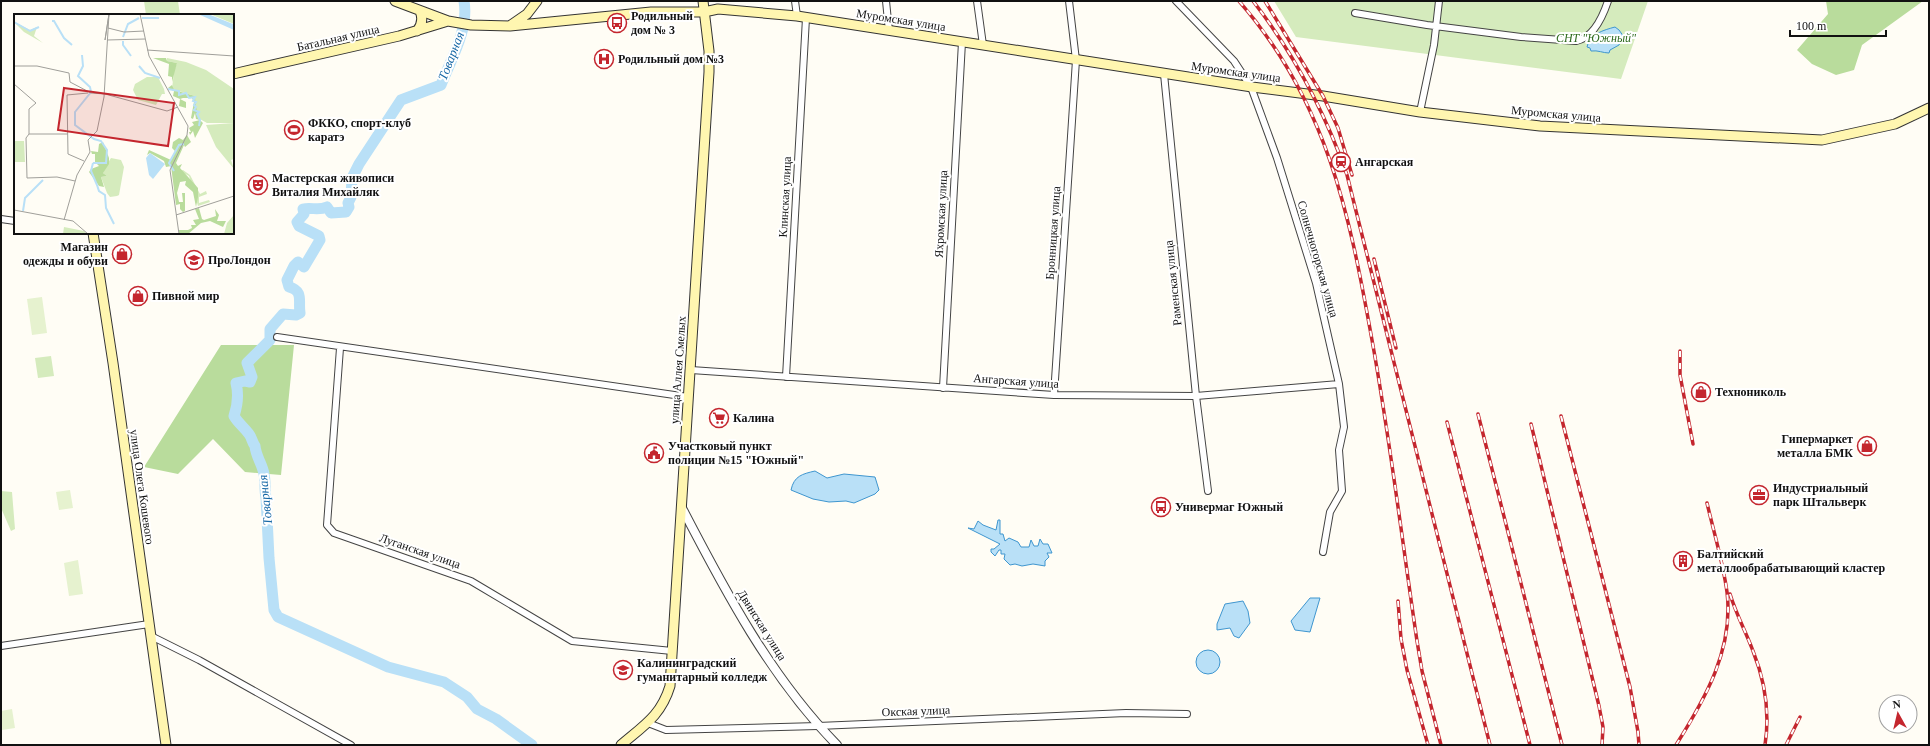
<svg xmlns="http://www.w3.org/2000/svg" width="1930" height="746" font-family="Georgia,serif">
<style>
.green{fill:#d5ebbd}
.forest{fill:#b9dc9c}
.pitch{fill:#e6f2cf}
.water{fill:#b9e0f7;stroke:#3f96cf}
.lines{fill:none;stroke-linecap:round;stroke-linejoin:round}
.river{stroke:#b9e0f7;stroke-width:11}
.minor-casing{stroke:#444;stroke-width:8}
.tertiary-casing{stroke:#444;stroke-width:10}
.secondary-casing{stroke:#333;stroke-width:11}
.minor{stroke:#fff;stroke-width:6}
.tertiary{stroke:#fff;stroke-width:8}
.secondary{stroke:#fff6b0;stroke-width:9}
.rail-casing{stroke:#c4262e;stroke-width:3.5}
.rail{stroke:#fff;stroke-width:2;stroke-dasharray:6;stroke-linecap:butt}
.labels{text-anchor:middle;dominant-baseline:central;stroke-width:4;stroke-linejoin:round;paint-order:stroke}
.poi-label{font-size:12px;font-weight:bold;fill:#111;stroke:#fff;text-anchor:start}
.street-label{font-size:12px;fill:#111;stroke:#fff}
.park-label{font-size:12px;font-style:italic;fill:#2f6b1f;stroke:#fff}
.water-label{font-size:13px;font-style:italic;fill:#1768a6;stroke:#fff}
.inset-river{fill:none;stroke:#b9e0f7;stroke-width:2}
.inset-road{fill:none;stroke:#a09f9a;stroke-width:1}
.view{fill:#c4262e;fill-opacity:0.15;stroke:#c4262e;stroke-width:2}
.inset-edge{fill:none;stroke:#111;stroke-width:2}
</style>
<rect width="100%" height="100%" fill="#fffdf5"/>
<!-- green -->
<path class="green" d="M 144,1 L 178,1 L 180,15 L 146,15 Z
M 1274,1 L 1648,1 L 1621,79 L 1296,37 Z
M 51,356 L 54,376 L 38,378 L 35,358 Z
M 1,491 L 12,492 L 15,529 L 11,531 L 1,508 Z"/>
<!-- forest -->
<path class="forest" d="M 1826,1 L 1923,1 L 1862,45 L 1854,70 L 1836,75 L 1812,64 L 1797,50 L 1828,14 Z
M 221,345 L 294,345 L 281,475 L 245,472 L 213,439 L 178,474 L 144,467 Z"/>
<!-- pitch -->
<path class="pitch" d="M 42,297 L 47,333 L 32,335 L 27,299 Z
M 70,490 L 73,508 L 59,510 L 56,492 Z
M 78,560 L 83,594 L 69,596 L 64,563 Z
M 12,709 L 15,728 L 2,730 L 1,711 Z"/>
<!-- water -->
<path class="water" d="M 1615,27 L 1619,30 L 1624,37 L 1622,38 L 1619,45 L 1610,50 L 1609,53 C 1603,53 1598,50 1591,51 L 1590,48 L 1587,47 C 1589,34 1604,30 1615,27 Z
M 815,471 L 827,478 L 844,474 L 875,477 L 879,490 L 875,494 L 854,503 L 846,501 L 829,502 L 813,499 L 791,490 C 794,476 802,474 815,471 Z
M 998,520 L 1000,520 L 1000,534 L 1003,534 L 1005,541 L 1009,538 L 1018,542 L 1021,547 L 1029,547 L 1031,540 L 1034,546 L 1038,546 L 1040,539 L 1043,544 L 1048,544 L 1052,553 L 1047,553 L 1049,557 L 1045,561 L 1045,566 L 1033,564 L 1022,566 L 1015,564 L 1010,565 L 1004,559 L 1005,554 L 1001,554 L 1001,550 L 999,550 L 995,556 L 991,552 L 991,549 L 994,549 L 1000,544 L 968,528 L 974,529 L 978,521 L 983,525 L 996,530 Z
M 1310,598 L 1320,598 L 1310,632 L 1295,630 L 1291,621 Z
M 1243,601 L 1248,611 L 1250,623 L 1239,638 L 1234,636 L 1230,628 L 1217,630 L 1217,624 L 1225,604 Z
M1196 662a12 12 0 1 1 24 0a12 12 0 1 1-24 0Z"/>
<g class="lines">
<!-- river -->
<path class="river" d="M 464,1 C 469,30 451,59 441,85 L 401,100 L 359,164 L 352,178 L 351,197 L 348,203 L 349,207 L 346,212 L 331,213 L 327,207 C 318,211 312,207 303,209 L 304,214 L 297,222 L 299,226 L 319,236 L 320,240 L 304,267 L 298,262 L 294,266 L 287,280 L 289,287 C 304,291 298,301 300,313 L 296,315 L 283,314 L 270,329 L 270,340 L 247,363 L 252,377 L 250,382 L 245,381 L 236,383 C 239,395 238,404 234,416 C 238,423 244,427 249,434 C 252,438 252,442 255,446 C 256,457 262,463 264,474 C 266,482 264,489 266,497 L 269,558 L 274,610 L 278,617 L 388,667 L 444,682 L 467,697 L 477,709 L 496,719 L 532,745"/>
<!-- minor casing -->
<g class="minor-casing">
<path id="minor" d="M 795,1 L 797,16
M 886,1 L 889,31
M 977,1 L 983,45
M 1176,1 L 1234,61 L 1251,87 L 1277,158 L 1316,283 L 1339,384 L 1344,427 L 1339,450 L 1342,491 L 1330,512 L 1323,552
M 1355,13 L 1427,25 L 1521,37 L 1576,41 C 1593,38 1603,16 1608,1
M 1164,74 L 1196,396 L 1208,491
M 1420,112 L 1434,45 L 1439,1
M 1,219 L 15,221
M 277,337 L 688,397
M 340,348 L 327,525 L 334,533 L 471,581 L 572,641 L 672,651
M 691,370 L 1054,395 L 1196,396 L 1339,384
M 786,377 L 806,18
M 943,388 L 962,42
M 1054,395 L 1076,60 L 1069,1
M 151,636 L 199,660 L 351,745
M 1,646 L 149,624
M 648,723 L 666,730 L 818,726 L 1126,713 L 1187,714"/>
</g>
<!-- tertiary casing -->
<g class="tertiary-casing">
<path id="tertiary" d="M 682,508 C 725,591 771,678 837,745"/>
</g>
<!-- secondary casing -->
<g class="secondary-casing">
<path id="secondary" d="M 395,1 L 448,21 L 471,25 L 510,26 L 651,12 L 704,12 L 718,9 L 797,16 L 1252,87 L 1323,96 L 1420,112 L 1540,126 L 1822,140 L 1895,124 L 1929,108
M 511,25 L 527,14 L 537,1
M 417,31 C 422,25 423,18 420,11
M 233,74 L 399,36 L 448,21
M 93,233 L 113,363 L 166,745
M 621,745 C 643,726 661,716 670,686 L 709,72 L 709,51 L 703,1"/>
</g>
<!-- minor -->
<use href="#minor" class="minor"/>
<!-- tertiary -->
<use href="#tertiary" class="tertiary"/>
<!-- secondary -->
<use href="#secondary" class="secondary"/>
<!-- rail casing -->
<g class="rail-casing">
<path id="rail" d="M 1239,1 C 1327,102 1349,212 1372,340 C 1390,439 1402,540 1417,641 L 1422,671 L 1441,745
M 1253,1 C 1294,54 1325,112 1347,175 L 1490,745
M 1265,1 L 1323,96 L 1338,128 L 1352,175
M 1374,259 L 1396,348
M 1680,351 L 1680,375 L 1693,444
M 1478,414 L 1562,745
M 1561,416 L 1630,687 L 1638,732 L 1639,745
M 1447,422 L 1530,745
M 1531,424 L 1599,706 L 1603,727 L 1602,745
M 1730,594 C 1736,614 1746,632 1753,651 C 1765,681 1770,713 1765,745
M 1398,601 L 1401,639 L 1407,670 L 1428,745
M 1676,745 C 1705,699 1734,649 1727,592 C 1723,562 1714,533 1707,503
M 1786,745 L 1800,717"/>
</g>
<!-- rail -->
<use href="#rail" class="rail"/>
</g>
<!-- icons -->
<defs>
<g id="bus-ring" transform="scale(1)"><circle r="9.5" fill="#fff" stroke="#c4262e" stroke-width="1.5"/><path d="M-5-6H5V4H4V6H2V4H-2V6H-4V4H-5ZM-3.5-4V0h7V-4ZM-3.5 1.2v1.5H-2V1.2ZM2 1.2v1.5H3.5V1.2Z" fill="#c4262e"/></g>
<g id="hospital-ring" transform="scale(1)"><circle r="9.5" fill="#fff" stroke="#c4262e" stroke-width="1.5"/><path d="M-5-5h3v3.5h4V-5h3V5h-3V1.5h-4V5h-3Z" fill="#c4262e"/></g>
<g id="stadium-ring" transform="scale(1)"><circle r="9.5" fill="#fff" stroke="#c4262e" stroke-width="1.5"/><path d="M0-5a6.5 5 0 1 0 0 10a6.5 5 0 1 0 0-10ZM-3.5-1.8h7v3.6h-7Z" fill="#c4262e"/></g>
<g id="station-ring" transform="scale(1)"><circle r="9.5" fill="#fff" stroke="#c4262e" stroke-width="1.5"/><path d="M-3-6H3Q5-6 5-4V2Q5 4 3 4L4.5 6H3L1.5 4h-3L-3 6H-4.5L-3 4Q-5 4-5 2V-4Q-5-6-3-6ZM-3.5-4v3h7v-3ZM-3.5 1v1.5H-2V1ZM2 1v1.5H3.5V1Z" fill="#c4262e"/></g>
<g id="theatre-ring" transform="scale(1)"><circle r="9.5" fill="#fff" stroke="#c4262e" stroke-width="1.5"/><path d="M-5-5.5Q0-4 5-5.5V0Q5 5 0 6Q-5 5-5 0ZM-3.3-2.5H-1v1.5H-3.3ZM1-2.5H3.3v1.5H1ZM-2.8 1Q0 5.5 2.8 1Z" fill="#c4262e"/></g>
<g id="shop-ring" transform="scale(1)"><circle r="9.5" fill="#fff" stroke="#c4262e" stroke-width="1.5"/><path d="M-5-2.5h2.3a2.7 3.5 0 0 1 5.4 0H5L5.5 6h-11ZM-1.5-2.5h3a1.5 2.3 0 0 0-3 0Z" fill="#c4262e"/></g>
<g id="school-ring" transform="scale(1)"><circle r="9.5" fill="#fff" stroke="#c4262e" stroke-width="1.5"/><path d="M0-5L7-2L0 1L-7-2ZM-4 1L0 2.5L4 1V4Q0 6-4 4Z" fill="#c4262e"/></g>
<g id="supermarket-ring" transform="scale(1)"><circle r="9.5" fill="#fff" stroke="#c4262e" stroke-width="1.5"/><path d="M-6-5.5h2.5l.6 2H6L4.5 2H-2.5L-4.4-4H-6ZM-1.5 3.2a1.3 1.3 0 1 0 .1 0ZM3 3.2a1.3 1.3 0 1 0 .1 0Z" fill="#c4262e"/></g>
<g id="civic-ring" transform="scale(1)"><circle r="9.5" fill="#fff" stroke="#c4262e" stroke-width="1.5"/><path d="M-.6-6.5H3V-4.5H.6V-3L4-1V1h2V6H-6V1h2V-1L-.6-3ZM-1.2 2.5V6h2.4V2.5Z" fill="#c4262e"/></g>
<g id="office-ring" transform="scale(1)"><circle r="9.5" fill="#fff" stroke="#c4262e" stroke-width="1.5"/><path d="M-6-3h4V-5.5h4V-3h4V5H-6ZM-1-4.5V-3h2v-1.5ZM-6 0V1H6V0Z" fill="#c4262e"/></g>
<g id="building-ring" transform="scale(1)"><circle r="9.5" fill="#fff" stroke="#c4262e" stroke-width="1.5"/><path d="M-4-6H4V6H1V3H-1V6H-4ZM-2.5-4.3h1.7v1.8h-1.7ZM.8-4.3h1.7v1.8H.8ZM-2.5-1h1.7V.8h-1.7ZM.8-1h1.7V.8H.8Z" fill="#c4262e"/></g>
<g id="university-ring" transform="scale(1)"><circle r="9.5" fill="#fff" stroke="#c4262e" stroke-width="1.5"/><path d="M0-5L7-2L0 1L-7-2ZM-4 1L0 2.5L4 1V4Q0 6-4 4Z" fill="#c4262e"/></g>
</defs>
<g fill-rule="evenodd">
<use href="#bus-ring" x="617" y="23"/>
<use href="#hospital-ring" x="604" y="59"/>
<use href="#stadium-ring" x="294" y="130"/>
<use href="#station-ring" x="1341" y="162"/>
<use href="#theatre-ring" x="258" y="185"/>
<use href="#shop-ring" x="122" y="254"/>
<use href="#school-ring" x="194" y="260"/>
<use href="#shop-ring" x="138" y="296"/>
<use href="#shop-ring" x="1701" y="392"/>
<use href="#supermarket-ring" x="719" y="418"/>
<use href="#shop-ring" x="1867" y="446"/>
<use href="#civic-ring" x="654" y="453"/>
<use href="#office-ring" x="1759" y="495"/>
<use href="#bus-ring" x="1161" y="507"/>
<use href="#building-ring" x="1683" y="561"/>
<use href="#university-ring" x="623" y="670"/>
</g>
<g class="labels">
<!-- poi labels -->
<g class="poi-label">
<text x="631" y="16">Родильный<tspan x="631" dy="14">дом № 3</tspan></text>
<text x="618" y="59">Родильный дом №3</text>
<text x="308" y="123">ФККО, спорт-клуб<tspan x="308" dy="14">каратэ</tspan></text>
<text x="1355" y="162">Ангарская</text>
<text x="272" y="178">Мастерская живописи<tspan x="272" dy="14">Виталия Михайляк</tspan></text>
<text x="108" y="247" text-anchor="end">Магазин<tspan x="108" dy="14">одежды и обуви</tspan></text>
<text x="208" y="260">ПроЛондон</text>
<text x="152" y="296">Пивной мир</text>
<text x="1715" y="392">Технониколь</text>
<text x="733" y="418">Калина</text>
<text x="1853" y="439" text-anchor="end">Гипермаркет<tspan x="1853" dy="14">металла БМК</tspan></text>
<text x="668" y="446">Участковый пункт<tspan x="668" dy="14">полиции №15 "Южный"</tspan></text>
<text x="1773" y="488">Индустриальный<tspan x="1773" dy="14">парк Штальверк</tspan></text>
<text x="1175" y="507">Универмаг Южный</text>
<text x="1697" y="554">Балтийский<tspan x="1697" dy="14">металлообрабатывающий кластер</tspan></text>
<text x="637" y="663">Калининградский<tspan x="637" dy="14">гуманитарный колледж</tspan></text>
</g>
<!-- street labels -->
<g class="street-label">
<text transform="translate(901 20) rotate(9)">Муромская улица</text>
<text transform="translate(338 38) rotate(-13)">Батальная улица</text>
<text transform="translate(1236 72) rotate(8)">Муромская улица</text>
<text transform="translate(1556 114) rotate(5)">Муромская улица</text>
<text transform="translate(785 197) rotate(-87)">Клинская улица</text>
<text transform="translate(941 214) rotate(-87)">Яхромская улица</text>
<text transform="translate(1053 233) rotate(-86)">Бронницкая улица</text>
<text transform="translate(1318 259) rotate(74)">Солнечногорская улица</text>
<text transform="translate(1173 283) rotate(-96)">Раменская улица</text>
<text transform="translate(678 370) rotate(-86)">улица Аллея Смелых</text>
<text transform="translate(1016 381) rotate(4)">Ангарская улица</text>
<text transform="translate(142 487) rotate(82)">улица Олега Кошевого</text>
<text transform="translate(420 551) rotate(19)">Луганская улица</text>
<text transform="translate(762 625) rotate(58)">Двинская улица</text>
<text transform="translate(916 711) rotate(-2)">Окская улица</text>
</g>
<!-- park labels -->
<g class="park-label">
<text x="1596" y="38">СНТ "Южный"</text>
</g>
<!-- water labels -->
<g class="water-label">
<text transform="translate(451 56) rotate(-69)">Товарная</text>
<text transform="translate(265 500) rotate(-96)">Товарная</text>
</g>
</g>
<!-- overview -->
<g transform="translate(14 14)">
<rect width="220" height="220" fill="#fffdf5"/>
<path d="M 196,0 L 220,0 L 220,10 ZM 0,8 L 16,16 L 23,13 L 20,22 L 29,29 L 10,18 ZM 153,44 L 172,48 L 192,56 L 220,75 L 220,109 L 193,109 L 184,104 L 181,82 L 158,75 L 160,57 L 163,49 L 153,47 ZM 133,63 L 144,63 L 150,75 L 151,80 L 148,80 L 142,91 L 124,86 L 119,76 L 121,70 ZM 220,109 L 220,145 L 217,146 L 220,155 L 202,133 L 192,111 ZM 0,127 L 10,127 L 11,148 L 0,148 ZM 97,144 L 107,146 L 110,153 L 105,181 L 103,182 L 96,183 L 93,179 L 87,163 L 93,162 L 89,159 L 90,155 ZM 169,156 L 176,161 L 186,180 L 192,177 L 193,180 L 185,183 L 185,189 L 195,186 L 196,188 L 184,192 L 175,162 L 166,157 ZM 220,201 L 220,220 L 210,220 L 213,209 ZM 50,213 L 70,217 L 73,220 L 49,220 Z" fill="#d5ebbd"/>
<path d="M 139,44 L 152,44 L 153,47 L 163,49 L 158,68 L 158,63 L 154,62 L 155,50 ZM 158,71 L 160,76 L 181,82 L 184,104 L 189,109 L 181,124 L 179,117 L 176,121 L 175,118 L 177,118 L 175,114 L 180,111 L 178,108 L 186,106 L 182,105 L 181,99 L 179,105 L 177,104 L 180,88 L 178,84 L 169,84 L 166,85 L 172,88 L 172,94 L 165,92 L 166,85 L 159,82 L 160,77 L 154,74 ZM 173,121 L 177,128 L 171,133 L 170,131 L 162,149 L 164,152 L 168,150 L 166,154 L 184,174 L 184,183 L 182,193 L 179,178 L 171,171 L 172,167 L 166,168 L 163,179 L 165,188 L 169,188 L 168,179 L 171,179 L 171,197 L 169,198 L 166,195 L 166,190 L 162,191 L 157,152 L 152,153 L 150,147 L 136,139 L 133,141 L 135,136 L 157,146 L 161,137 L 158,134 L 159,128 L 165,124 L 169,126 ZM 89,128 L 95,144 L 95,150 L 89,159 L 93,162 L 87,163 L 90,173 L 85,172 L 75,158 L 77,155 L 85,152 L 81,148 L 81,140 L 78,140 L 77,137 L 84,138 L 85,130 ZM 185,194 L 188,205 L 190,206 L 202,202 L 201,195 L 205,201 L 203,207 L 212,207 L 209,213 L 196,207 L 187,209 L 174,220 L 165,220 L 165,216 L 174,216 L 178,214 L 177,211 L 182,211 L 179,206 L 185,205 L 181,195 Z" fill="#b9dc9c"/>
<path d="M 184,0 L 194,0 L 219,10 L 220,16 ZM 136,139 L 151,150 L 139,165 L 135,161 L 132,144 Z" fill="#b9e0f7"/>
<path class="inset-river" d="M 128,4 L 145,4M 38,7 L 40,7 L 50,24 L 58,31M 0,8 L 16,17 L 25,13M 109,23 L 114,10 L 125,4M 109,27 L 109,31 L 117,42M 68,41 L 69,52 L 64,62 L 76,73 L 77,78 L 61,98 L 61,111 L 80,125 L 87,127 L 93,136 L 92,149 L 79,149M 125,52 L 131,59 L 146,64M 154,75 L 165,77 L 165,81 L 172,79 L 175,84 L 181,83 L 179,87 L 182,88 L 180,91 L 182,93 L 180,96 L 185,98 L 183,100 L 186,106 L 185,112M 79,149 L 77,157 L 83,171M 160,157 L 155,149 L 165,131 L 170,130M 83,171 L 85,177 L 91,181 L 92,194 L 100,210M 9,197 L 11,184 L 29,166"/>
<path class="inset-road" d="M 95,0 L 91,26 L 95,0M 126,0 L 135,42 L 174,112 L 173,121 L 156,156 L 165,220M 94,14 L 110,18 L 130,17M 93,26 L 131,25M 133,36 L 220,42M 0,52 L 23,52 L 55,59 L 56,68 L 77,79 L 91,80 L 153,97 L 164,93M 0,70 L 22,89 L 15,95 L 15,120 L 12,124 L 13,164 L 43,163 L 61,167M 15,120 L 54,120M 70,147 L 54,140 L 53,81 L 74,79M 0,196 L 59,207 L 74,220M 162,201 L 220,182M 50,206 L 63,161 L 76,138 L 74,126 L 83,117 L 90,83 L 95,0"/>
<path class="view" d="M 50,74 L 160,89 L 154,132 L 44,116 Z"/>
<rect width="220" height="220" class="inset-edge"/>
</g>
<!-- border -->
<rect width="1930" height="746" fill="none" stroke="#111111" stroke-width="4"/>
<!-- north arrow -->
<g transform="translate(1898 714) rotate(352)"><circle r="19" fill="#ffffff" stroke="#a0a0a0"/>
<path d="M0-3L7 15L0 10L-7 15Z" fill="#c4262e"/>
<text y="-6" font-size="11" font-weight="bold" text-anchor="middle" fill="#111111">N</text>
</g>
<!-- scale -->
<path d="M1790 30v6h96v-6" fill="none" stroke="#111111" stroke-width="2"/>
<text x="1796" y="30" font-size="12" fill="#111111" stroke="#ffffff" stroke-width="3" paint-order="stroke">100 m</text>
</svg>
